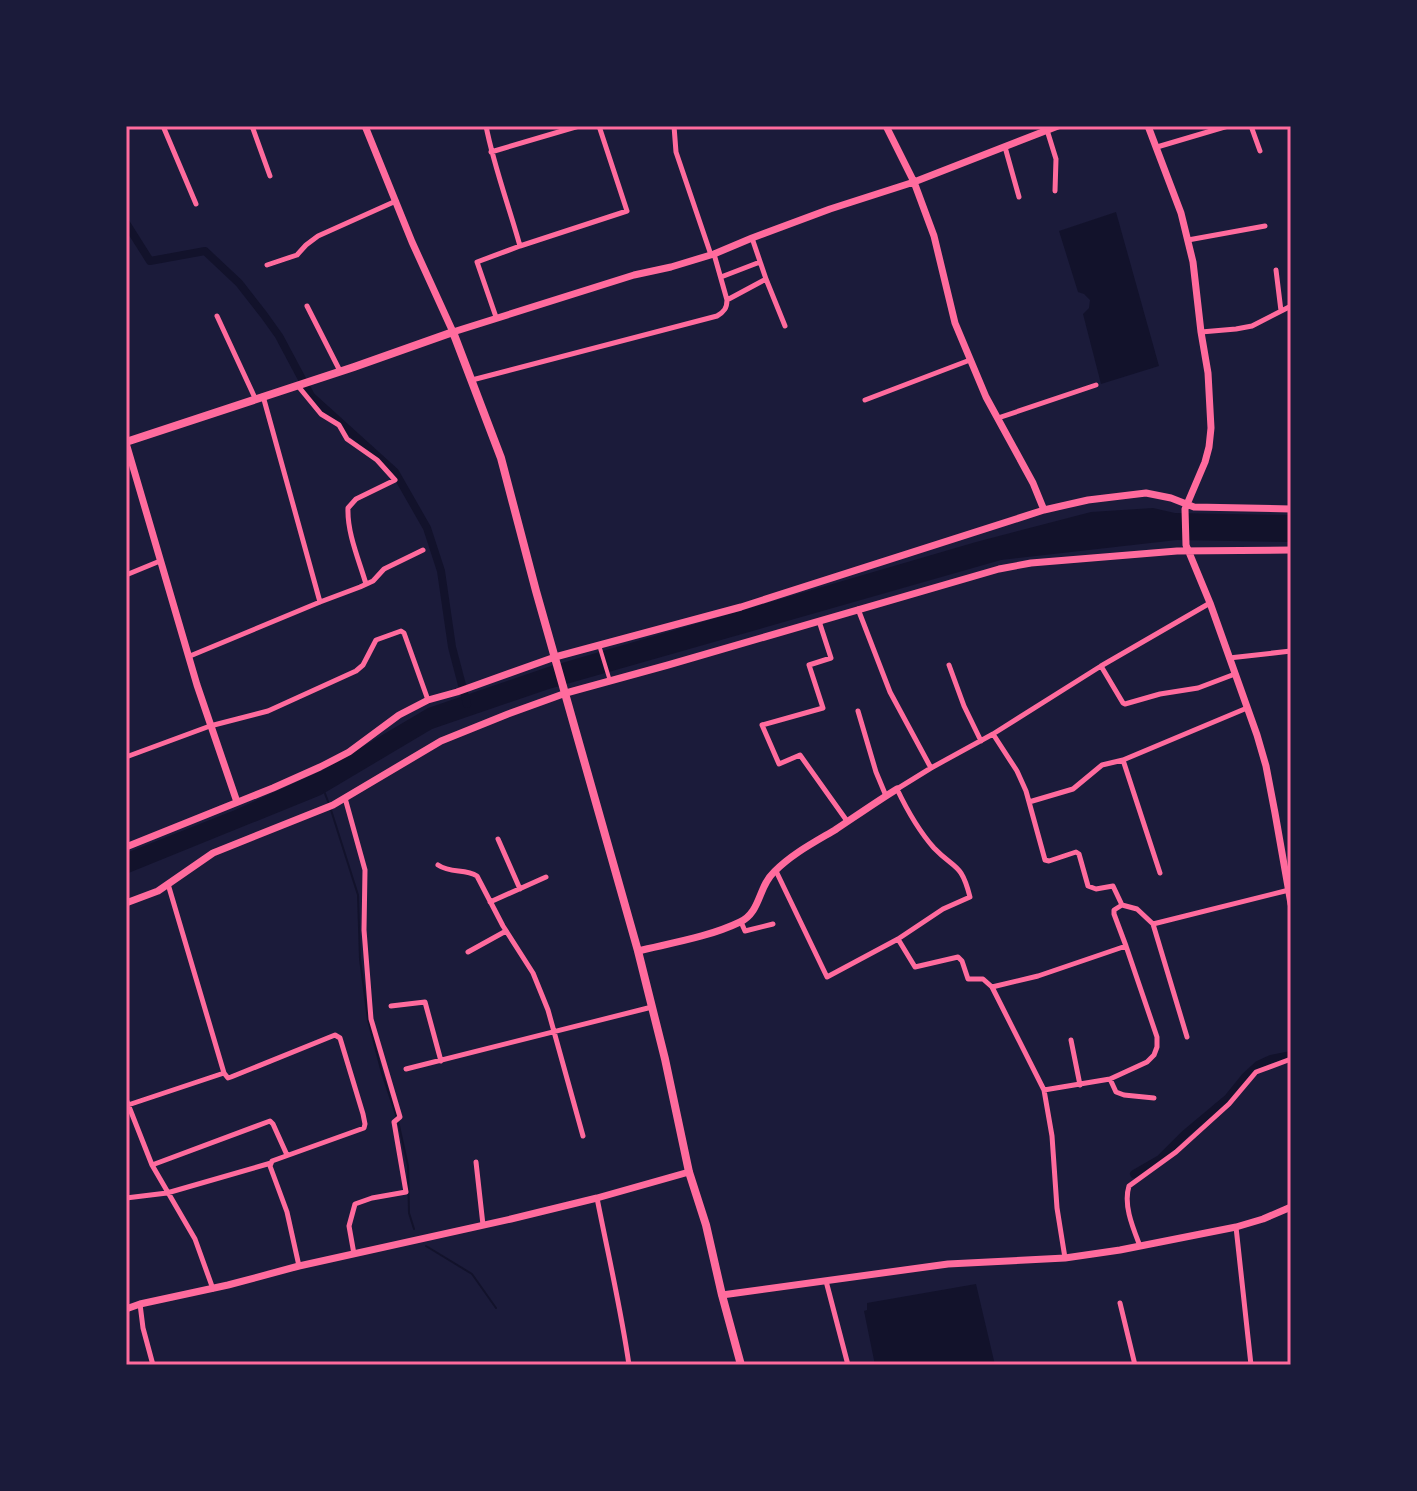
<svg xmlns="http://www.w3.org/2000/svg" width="1417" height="1491" font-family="Cabin,sans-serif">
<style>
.water{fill:#12122b}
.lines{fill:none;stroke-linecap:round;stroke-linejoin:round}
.stream{stroke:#12122b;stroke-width:2}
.canal{stroke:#12122b;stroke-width:8}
.pedestrian{stroke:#ff6b9d;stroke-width:4}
.minor{stroke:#ff6b9d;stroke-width:5}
.secondary{stroke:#ff6b9d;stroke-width:7}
.primary{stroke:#ff6b9d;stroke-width:8}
.neatline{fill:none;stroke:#ff6b9d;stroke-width:3}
</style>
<rect width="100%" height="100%" fill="#1b1b3a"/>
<!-- water -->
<path class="water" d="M 1116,212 L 1159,366 L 1101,384 L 1083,314 L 1089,308 L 1090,300 L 1084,294 L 1078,292 L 1059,231 Z
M 1153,508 L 1175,513 L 1291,515 L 1291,542 L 1177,540 L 1001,560 L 549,689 L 432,729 L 321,795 L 126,874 L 126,853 L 235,810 L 323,770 L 428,708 L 548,667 L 976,542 L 1091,512 Z
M 976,1284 L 995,1365 L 875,1365 L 864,1311 L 867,1310 L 867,1303 Z"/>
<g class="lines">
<!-- stream -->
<path class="stream" d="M 324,791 L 329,804
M 331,810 L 358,895 L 360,959 L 368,1020 L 382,1073 L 398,1121 L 408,1166 L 409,1213 L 414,1229
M 426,1246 L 472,1274 L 496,1308"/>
<!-- canal -->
<path class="canal" d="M 126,223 L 150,261 L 205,251 L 239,283 L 264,315 L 279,336 L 311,396 L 395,472 L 427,528 L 441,571 L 452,647 L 467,704
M 1134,1174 L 1160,1159 L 1185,1134 L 1228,1098 L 1245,1077 L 1258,1065 L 1271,1059 L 1291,1055"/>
<!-- pedestrian -->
<path class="pedestrian" d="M 599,645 L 610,681"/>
<!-- minor -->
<path class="minor" d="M 163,126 L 196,204
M 252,126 L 270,176
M 486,126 C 494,167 509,206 520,246 L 477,262 L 496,317
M 674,126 L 676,152 L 711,255
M 1251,126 L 1260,151
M 1047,130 L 1056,159 L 1055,191
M 1005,147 L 1019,197
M 1157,147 L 1228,126
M 491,152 L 579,126
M 1188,240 L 1265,226
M 520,246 L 627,211 L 599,126
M 267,265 L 297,255 L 306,245 L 318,236 L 396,201
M 1276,270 L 1281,311
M 721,277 L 760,262
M 766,279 L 785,326
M 727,300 L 766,279 L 752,238
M 307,306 L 340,371
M 217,316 L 255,398
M 1201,332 L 1236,329 L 1252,326 L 1291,306
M 472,380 L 717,316 C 724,312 727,308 727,300 L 714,254
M 298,386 L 321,414 L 339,425 L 347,439 L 377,460 L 395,480 L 356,499 L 348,508 C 347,533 359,560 366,584
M 263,396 L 320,602
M 865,400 L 970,360
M 998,418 L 1096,385
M 126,575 L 160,561
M 858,609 L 890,692 L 931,768
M 819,621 L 831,658 L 809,665 L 823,708 L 762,725 L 779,764 L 800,755 L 847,821
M 190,656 L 320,602 L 360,587 L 373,581 L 384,569 L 423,550
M 1229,658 L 1291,651
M 949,665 L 964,706 L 981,741
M 1101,666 L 1123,703 L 1125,704 L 1160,694 L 1198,688 L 1235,674
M 858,711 L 876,772 L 886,796
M 993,734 L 1017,771 L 1026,791 L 1045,860 L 1049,861 L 1076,852 L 1079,854 L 1088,886 L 1096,889 L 1113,886 L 1122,905
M 126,757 L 210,726 L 268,711 L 356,671 L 363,665 L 376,640 L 401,631 L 404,633 L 428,700
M 345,798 L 365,870 L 364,930 L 371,1019 L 400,1117 L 394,1122 L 406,1192 L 372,1198 L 355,1204 L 349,1226 L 354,1254
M 1029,802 L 1073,789 L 1102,765 L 1123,760
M 498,839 L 520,889
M 438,865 C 451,874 465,868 477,876 L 503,926 L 533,973 L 548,1010 L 583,1136
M 776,871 L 827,977 L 898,939 L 915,967 L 958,957 L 962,961 L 968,979 L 983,979 L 992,987
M 1160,873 L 1123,760 L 1247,708
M 490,902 L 546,877
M 741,922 L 745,931 L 773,924
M 1153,924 L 1187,1037
M 898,939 L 943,909 L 970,897 C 961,862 955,870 934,848 C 918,830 907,810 897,789 L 931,768 L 993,734 L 1101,666 L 1210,603
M 468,952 L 506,931
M 391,1006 L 425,1002 L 441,1061
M 1071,1040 L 1080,1085
M 406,1069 L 652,1007
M 224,1073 L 228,1078 L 231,1077 L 335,1035 L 340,1038 L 363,1114 L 365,1124 L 364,1128 L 272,1161 L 270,1166 L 287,1212 L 299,1266
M 1110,1079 L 1116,1092 L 1124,1095 L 1154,1098
M 1044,1090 L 1110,1079 L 1147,1062 L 1154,1055 L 1157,1047 L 1157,1037 L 1126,946
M 126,1099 L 152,1165 L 195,1239 L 213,1289
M 128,1105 L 224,1073 L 168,884
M 476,1162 L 483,1225
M 152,1165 L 270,1121 L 273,1124 L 287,1155
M 126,1198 L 167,1193 L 271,1163
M 597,1198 C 608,1254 621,1309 629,1365
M 1236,1227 L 1251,1365
M 1140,1246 C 1133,1228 1123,1205 1129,1186 L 1176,1152 L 1229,1104 L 1256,1072 L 1291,1059
M 1065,1258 L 1057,1208 L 1052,1136 L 1044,1090 L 992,987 L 1038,976 L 1126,946 L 1114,914 L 1114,910 L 1122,905 L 1137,909 L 1153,924 L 1289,890
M 826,1281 L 848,1365
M 1120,1303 L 1135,1365
M 140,1304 L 143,1328 L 153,1365"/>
<!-- secondary -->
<path class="secondary" d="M 365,126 L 412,242 L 453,332 L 634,275 L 671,267 L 714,254 L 752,238 L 830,209 L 914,182 L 1058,126
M 886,126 L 914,182 L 934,236 L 955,323 L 986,397 L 1033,483 L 1044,510
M 1148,126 L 1181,213 L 1193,262 L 1201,332 L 1208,373 L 1211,428 L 1209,447 L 1205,462 L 1185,509 L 1186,545 L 1210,603 L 1257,735 L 1266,766 L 1275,813 L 1291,904
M 126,443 L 197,685 L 237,802
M 126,847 L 273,788 L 320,767 L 349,752 L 399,715 L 428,700 L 457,692 L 555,657 L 741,607 L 1044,510 L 1088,500 L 1146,493 L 1171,498 L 1194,507 L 1291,509
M 126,903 L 158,891 L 213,853 L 333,805 L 441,741 L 508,714 L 566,693 L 668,665 L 999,569 L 1031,563 L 1177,551 L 1291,550
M 638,951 C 671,943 709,937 740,922 C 761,912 758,887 774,872 C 792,854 813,843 835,830 C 856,816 876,802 897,789
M 722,1295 L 948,1264 L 1065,1258 L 1120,1250 L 1236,1227 L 1263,1219 L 1291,1207
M 126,1309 L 140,1304 L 228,1285 L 299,1266 L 511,1219 L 597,1198 L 689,1172"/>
<!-- primary -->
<path class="primary" d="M 126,442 L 354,367 L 453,332 L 501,458 L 536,591 L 638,951 L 665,1059 L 689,1172 L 706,1225 L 722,1295 L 741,1365"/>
</g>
<!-- border -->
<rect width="1417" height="1491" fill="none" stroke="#1b1b3a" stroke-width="256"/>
<rect x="128" y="128" width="1161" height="1235" class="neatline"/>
</svg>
